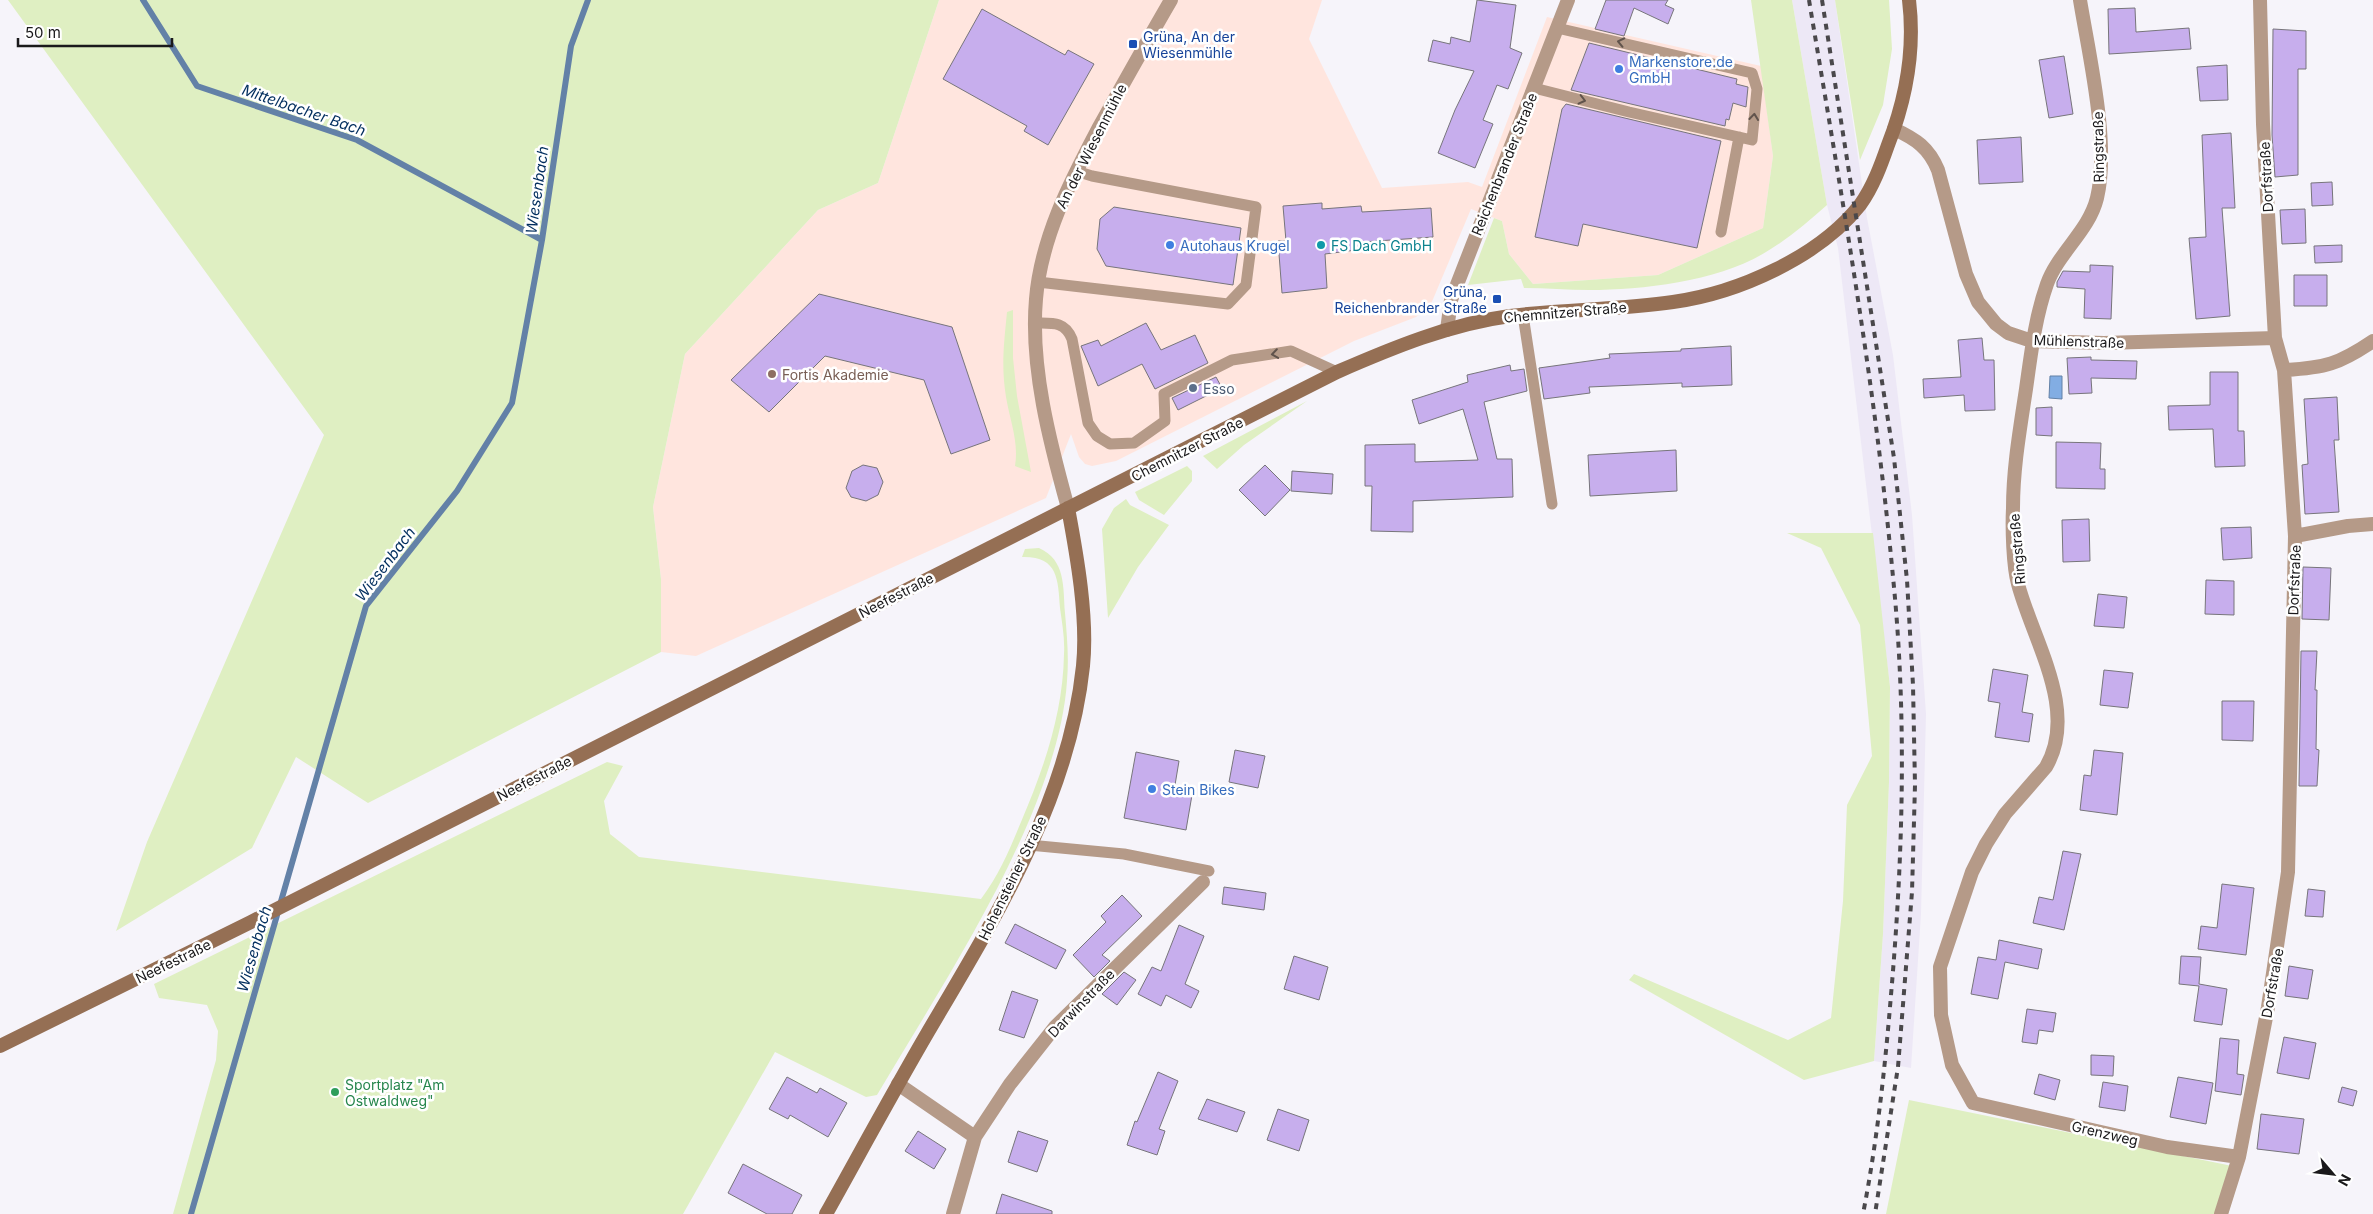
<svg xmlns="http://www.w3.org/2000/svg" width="2373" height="1214" font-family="Inter,sans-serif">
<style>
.industrial{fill:#ffe5de}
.built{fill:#ede8f6}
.green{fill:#dfefc2}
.water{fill:#82ade3;stroke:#6381a7}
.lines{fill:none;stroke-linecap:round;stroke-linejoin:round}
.stream{stroke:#6381a7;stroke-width:6}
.building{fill:#c7aeed;stroke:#77757b}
.service{stroke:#b59a88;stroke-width:11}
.minor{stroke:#b59a88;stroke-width:14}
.secondary{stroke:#956f54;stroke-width:14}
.rail{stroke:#4a484b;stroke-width:4;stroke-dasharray:6 6;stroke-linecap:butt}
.oneway{stroke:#60534c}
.transit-dot{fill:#1a4fb4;stroke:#fff;stroke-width:2}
.shop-dot{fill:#3f7fe0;stroke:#fff;stroke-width:2}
.culture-dot{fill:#0f9aa8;stroke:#fff;stroke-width:2}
.education-dot{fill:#8d6e63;stroke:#fff;stroke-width:2}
.service-dot{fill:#5c6f8a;stroke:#fff;stroke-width:2}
.leisure-dot{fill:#2e9e5b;stroke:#fff;stroke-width:2}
.labels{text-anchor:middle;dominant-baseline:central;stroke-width:5;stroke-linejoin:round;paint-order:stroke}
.transit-label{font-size:14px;fill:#164399;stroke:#fff;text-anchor:start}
.shop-label{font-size:14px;fill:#366cbe;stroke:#fff;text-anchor:start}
.street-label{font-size:14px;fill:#1a191b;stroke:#fff}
.culture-label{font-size:14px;fill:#0d838f;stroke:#fff;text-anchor:start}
.education-label{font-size:14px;fill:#785e54;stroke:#fff;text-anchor:start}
.service-label{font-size:14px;fill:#4e5e75;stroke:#fff;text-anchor:start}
.leisure-label{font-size:14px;fill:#27864d;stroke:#fff;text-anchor:start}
.water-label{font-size:15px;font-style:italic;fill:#022e5e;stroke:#fff}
</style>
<rect width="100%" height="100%" fill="#f6f4fa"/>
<!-- industrial -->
<path class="industrial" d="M 939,0 L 1322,0 L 1309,39 L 1382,188 L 1468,182 L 1482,187 L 1547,17 L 1761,66 L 1773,156 L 1763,228 L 1658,275 L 1533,284 L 1509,254 L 1502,221 L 1471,209 L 1431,304 L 1416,317 L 1354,341 L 1116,461 L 1092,466 L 1085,464 L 1079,457 L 1071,434 L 1046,498 L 696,656 L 661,652 L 661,579 L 653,507 L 685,354 L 818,210 L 878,183 Z"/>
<!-- built -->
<path class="built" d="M 1792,0 L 1835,0 L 1867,218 L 1893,355 L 1912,515 L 1926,714 L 1921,914 L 1911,1068 L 1874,1061 L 1883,934 L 1889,782 L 1890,687 L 1838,248 L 1827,205 Z"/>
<!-- green -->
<path class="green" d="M 8,0 L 939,0 L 878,183 L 818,210 L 685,354 L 653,507 L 661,579 L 661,652 L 368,803 L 296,757 L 252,848 L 116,931 L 147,842 L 324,435 Z
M 1751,0 L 1792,0 L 1827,205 C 1808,222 1788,239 1766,252 C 1719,281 1644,290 1589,290 C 1568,290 1546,288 1524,288 L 1521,279 L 1468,285 L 1494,218 L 1502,221 L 1509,254 L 1533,284 L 1658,275 L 1763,228 L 1773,156 Z
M 1835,0 L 1889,0 L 1892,49 L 1883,105 L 1860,160 Z
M 1013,310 L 1013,358 L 1017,396 L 1031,472 L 1015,466 C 1019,442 1010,421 1006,397 C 1001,366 1004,343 1007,312 Z
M 1307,401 L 1244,445 L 1217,469 L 1203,456 Z
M 1187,466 L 1192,471 L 1192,481 L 1164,515 L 1139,500 L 1135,492 Z
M 1126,499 L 1130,505 L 1169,525 L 1138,567 L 1108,618 L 1102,529 L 1114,508 Z
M 1787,533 L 1873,533 L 1890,687 L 1889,782 L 1883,934 L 1874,1061 L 1804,1080 L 1629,980 L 1634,974 L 1788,1040 L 1831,1018 L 1843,901 L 1847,805 L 1872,756 L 1860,625 L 1821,548 Z
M 1039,548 C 1066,560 1063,587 1065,613 C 1067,636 1069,658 1067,681 C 1064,727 1048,774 1031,816 C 990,914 931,1004 877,1095 L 866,1097 L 775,1052 L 683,1214 L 173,1214 L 216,1060 L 218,1031 L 207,1005 L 159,998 L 154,984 L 607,762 L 623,766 L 604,801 L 610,834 L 639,857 L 981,899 C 1000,873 1009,851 1021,822 C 1044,768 1063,713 1064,654 C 1065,639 1062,623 1060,608 C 1058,579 1058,556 1022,557 L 1025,549 Z
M 1909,1100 L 2242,1168 L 2228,1214 L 1886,1214 Z"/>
<!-- water -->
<path class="water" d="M 2050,376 L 2062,376 L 2062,399 L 2049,398 Z"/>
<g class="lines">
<!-- stream -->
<path class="stream" d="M 143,0 L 197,86 L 357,140 L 542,240
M 191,1214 L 366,606 L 457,491 L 512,403 L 542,240 L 571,46 L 588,0"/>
</g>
<!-- building -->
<path class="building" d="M 1477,0 L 1516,5 L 1510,48 L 1522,53 L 1508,89 L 1497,85 L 1483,120 L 1493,124 L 1475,168 L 1438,153 L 1455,110 L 1474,71 L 1428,61 L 1433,40 L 1450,44 L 1451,37 L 1470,42 Z
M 1606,0 L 1668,0 L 1665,5 L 1674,9 L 1668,24 L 1634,8 L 1624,36 L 1595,29 Z
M 2135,8 L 2136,32 L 2189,28 L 2191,49 L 2109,54 L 2108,9 Z
M 982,9 L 1065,55 L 1068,50 L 1094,64 L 1048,145 L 1024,131 L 1027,126 L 943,79 Z
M 2273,29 L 2306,31 L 2306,69 L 2298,69 L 2298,175 L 2275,177 L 2272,135 Z
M 1589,43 L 1737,79 L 1736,84 L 1748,87 L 1746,107 L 1733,103 L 1729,120 L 1726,119 L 1725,126 L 1571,90 Z
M 2064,56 L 2073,114 L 2049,118 L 2039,60 Z
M 2227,65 L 2228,100 L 2200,101 L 2197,67 Z
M 1566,104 L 1721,141 L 1697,248 L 1583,224 L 1578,246 L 1535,237 L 1562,109 Z
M 2231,133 L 2235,208 L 2222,208 L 2230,316 L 2196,319 L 2189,238 L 2206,237 L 2202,135 Z
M 2021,137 L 2023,182 L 1979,184 L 1977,140 Z
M 2332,182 L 2333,205 L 2312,206 L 2311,183 Z
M 1322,203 L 1322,209 L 1361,206 L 1362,212 L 1431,208 L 1433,237 L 1363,242 L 1364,249 L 1325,254 L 1327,288 L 1282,293 L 1278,241 L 1286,241 L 1283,206 Z
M 1114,207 L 1241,228 L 1233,285 L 1106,266 L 1097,249 L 1100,219 Z
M 2305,209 L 2306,243 L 2282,244 L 2280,210 Z
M 2342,245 L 2342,262 L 2315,263 L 2314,246 Z
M 2090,265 L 2113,266 L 2111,319 L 2084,318 L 2085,289 L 2057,287 L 2057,282 L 2063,271 L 2090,272 Z
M 2294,275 L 2327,275 L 2327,306 L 2294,306 Z
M 819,294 L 952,327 L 990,440 L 951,454 L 924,380 L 825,356 L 769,412 L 731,380 Z
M 1146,323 L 1161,350 L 1195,335 L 1208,363 L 1155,389 L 1142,364 L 1098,386 L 1081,346 L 1098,340 L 1101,346 Z
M 1982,338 L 1984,360 L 1994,360 L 1995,410 L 1965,411 L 1964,395 L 1924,398 L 1923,379 L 1961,377 L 1958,340 Z
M 1731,346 L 1732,385 L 1682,387 L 1682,383 L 1589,387 L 1590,393 L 1544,399 L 1539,368 L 1610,358 L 1609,354 L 1681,351 L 1681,349 Z
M 2091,357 L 2091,360 L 2137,361 L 2136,379 L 2091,378 L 2092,393 L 2069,394 L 2067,358 Z
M 1510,365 L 1511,371 L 1524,369 L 1527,391 L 1484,402 L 1497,459 L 1512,459 L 1513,497 L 1413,501 L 1413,532 L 1371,531 L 1372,486 L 1365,486 L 1365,445 L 1415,444 L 1415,462 L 1478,460 L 1463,409 L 1419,424 L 1412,400 L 1468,382 L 1467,375 Z
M 2210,372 L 2238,372 L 2238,431 L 2244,431 L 2245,466 L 2215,467 L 2213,429 L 2169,430 L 2168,406 L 2210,405 Z
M 1216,377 L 1222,388 L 1178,410 L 1172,398 Z
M 2337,397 L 2339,440 L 2334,440 L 2339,512 L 2305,514 L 2302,465 L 2308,464 L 2304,399 Z
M 2052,407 L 2052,436 L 2036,435 L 2036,408 Z
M 2056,442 L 2101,443 L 2100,469 L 2105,469 L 2105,489 L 2056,488 Z
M 1676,450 L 1677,491 L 1590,496 L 1588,455 Z
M 863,465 L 877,468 L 883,482 L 878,495 L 866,501 L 851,497 L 846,488 L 852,471 Z
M 1265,465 L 1290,490 L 1265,516 L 1239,490 Z
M 1292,471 L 1333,474 L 1332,494 L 1291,491 Z
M 2089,519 L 2090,561 L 2063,562 L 2062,520 Z
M 2251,527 L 2252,558 L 2223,560 L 2221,528 Z
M 2303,567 L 2331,568 L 2329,620 L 2302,619 Z
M 2206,580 L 2234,581 L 2234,615 L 2205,614 Z
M 2098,594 L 2127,597 L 2124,628 L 2094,626 Z
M 2301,651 L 2317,651 L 2315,690 L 2317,690 L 2316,749 L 2319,750 L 2317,786 L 2299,786 Z
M 1993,669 L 2028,675 L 2022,712 L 2033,714 L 2029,742 L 1995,737 L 2000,703 L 1988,701 Z
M 2104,670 L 2133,673 L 2128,708 L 2100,705 Z
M 2222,701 L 2254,701 L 2253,741 L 2222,740 Z
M 1235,750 L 1265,756 L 1258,788 L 1229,782 Z
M 2094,750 L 2123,753 L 2117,815 L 2080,810 L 2084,775 L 2091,776 Z
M 1136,752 L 1179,761 L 1174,791 L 1192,795 L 1186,830 L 1124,818 Z
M 2063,851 L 2081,854 L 2064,930 L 2033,923 L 2039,897 L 2053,900 Z
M 2222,884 L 2254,888 L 2246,955 L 2198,949 L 2201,926 L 2217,928 Z
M 1224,887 L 1266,893 L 1264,910 L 1222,904 Z
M 2308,889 L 2325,891 L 2323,917 L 2305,916 Z
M 1122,895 L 1142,916 L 1102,955 L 1110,961 L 1094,977 L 1073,955 L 1106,922 L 1101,916 Z
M 1015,924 L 1066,950 L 1056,969 L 1005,943 Z
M 1179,925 L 1204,936 L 1185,984 L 1199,991 L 1191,1008 L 1166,995 L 1161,1006 L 1138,994 L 1152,967 L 1161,971 Z
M 1999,940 L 2042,949 L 2038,969 L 2005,962 L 1998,999 L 1971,994 L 1978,957 L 1996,960 Z
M 1294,956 L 1328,967 L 1319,1000 L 1284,989 Z
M 2181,956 L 2201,957 L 2199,984 L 2227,989 L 2222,1025 L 2194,1021 L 2199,986 L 2179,984 Z
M 2289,966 L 2313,970 L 2308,999 L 2285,996 Z
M 1124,972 L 1136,980 L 1117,1005 L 1102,994 Z
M 1012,991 L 1038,1000 L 1024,1038 L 999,1030 Z
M 2027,1009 L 2056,1013 L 2053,1032 L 2039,1030 L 2037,1044 L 2022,1042 Z
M 2284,1037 L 2316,1043 L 2309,1079 L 2277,1073 Z
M 2220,1038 L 2239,1040 L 2237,1074 L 2244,1075 L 2241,1095 L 2215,1091 Z
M 2091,1055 L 2114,1056 L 2113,1076 L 2091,1075 Z
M 1158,1072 L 1178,1081 L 1159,1129 L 1165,1131 L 1157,1155 L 1127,1145 L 1135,1121 L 1137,1122 Z
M 2039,1074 L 2060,1080 L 2055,1100 L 2034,1094 Z
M 787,1077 L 817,1093 L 820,1088 L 847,1103 L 828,1137 L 790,1115 L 788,1119 L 769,1109 Z
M 2178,1077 L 2213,1083 L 2206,1124 L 2170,1117 Z
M 2103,1082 L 2128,1086 L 2125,1111 L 2099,1107 Z
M 2342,1087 L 2357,1091 L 2353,1106 L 2338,1102 Z
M 1207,1099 L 1245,1112 L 1237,1132 L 1198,1119 Z
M 1278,1109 L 1309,1120 L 1299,1151 L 1267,1140 Z
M 2261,1114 L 2304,1119 L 2299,1154 L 2257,1149 Z
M 918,1131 L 946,1149 L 934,1169 L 905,1151 Z
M 1018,1131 L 1048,1141 L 1037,1172 L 1008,1162 Z
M 743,1164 L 802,1195 L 792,1214 L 767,1214 L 728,1193 Z
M 1002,1194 L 1052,1211 L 1052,1214 L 996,1214 Z"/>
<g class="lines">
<!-- service -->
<path class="service" d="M 1534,88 L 1629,112 L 1752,140 L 1757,89 L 1752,73 L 1557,28
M 1721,232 L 1739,137
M 1038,282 L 1228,304 L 1246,285 L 1256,207 L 1092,176 L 1076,171
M 1523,315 L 1552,504
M 1035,323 C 1052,323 1065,321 1072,339 L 1088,423 L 1097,436 L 1110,444 L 1134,443 L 1165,421 L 1164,394 L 1232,360 L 1291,351 L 1337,372
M 1029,845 L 1124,854 L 1209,871"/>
<!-- minor -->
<path class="minor" d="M 2080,0 C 2089,55 2110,144 2097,198 C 2089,231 2058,253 2047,284 C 2035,318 2031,354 2026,389 C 2020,429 2013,468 2013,508 C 2012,528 2013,566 2018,584 C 2033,641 2079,710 2046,767 L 2005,814 L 1986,844 L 1972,872 L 1940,967 L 1941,1015 L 1952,1065 L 1973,1103 L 2167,1147 L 2239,1157
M 1894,129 C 1916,139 1929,148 1938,170 L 1966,274 L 1978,302 L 1996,324 L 2008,333 L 2032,341 L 2104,343 L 2275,338
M 1447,330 L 1451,300 L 1568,0
M 2284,370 C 2325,368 2339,364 2373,341
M 1068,508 C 1050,443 1030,367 1036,299 C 1041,238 1070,182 1098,129 C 1122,86 1146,43 1171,0
M 2295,536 L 2348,526 L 2373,524
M 898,1084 L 975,1137
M 953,1214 L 975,1137 L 1010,1084 L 1055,1027 L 1203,882
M 2221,1214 L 2239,1157 L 2268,1007 L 2288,872 L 2295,536 L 2284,370 L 2275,338 L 2263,124 L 2260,0"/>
<!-- secondary -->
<path class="secondary" d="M 0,1046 L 251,922 L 1337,372 C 1392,348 1450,324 1510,316 C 1564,309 1620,310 1673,302 C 1738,293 1819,257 1860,205 C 1873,187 1881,165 1888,145 C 1906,99 1915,49 1909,0
M 826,1214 C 860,1153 893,1092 928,1032 C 995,918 1069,800 1083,666 C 1088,618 1077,556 1068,508"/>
<!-- rail -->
<path class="rail" d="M 1809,0 C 1841,192 1875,384 1893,577 C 1907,716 1903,856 1891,995 C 1885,1068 1877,1142 1863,1214
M 1822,0 L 1894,458 L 1907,580 L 1913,685 L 1915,785 L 1912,892 L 1898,1067 L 1875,1214"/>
</g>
<!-- one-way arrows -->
<defs><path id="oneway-chevron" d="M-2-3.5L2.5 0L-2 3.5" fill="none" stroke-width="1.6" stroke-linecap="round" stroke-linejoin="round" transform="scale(1.25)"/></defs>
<g class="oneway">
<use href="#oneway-chevron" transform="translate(1621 42) rotate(-168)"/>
<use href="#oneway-chevron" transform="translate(1582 100) rotate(14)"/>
<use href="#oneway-chevron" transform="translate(1754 117) rotate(-84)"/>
<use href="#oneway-chevron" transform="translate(1275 354) rotate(172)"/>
</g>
<!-- markers -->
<g class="transit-dot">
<rect x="1128" y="39" width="10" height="10" rx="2.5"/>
<rect x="1492" y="294" width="10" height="10" rx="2.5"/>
</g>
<g class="shop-dot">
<circle cx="1619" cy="69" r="5"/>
<circle cx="1170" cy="245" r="5"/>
<circle cx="1152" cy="789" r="5"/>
</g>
<circle class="culture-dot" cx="1321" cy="245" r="5"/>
<circle class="education-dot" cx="772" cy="374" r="5"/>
<circle class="service-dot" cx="1193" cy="388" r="5"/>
<circle class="leisure-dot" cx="335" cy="1092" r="5"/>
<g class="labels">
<!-- transit labels -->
<g class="transit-label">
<text x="1143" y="36">Grüna, An der<tspan x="1143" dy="16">Wiesenmühle</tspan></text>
<text x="1487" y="291" text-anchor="end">Grüna,<tspan x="1487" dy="16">Reichenbrander Straße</tspan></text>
</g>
<!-- shop labels -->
<g class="shop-label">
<text x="1629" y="61">Markenstore.de<tspan x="1629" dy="16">GmbH</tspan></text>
<text x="1180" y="245">Autohaus Krugel</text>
<text x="1162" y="789">Stein Bikes</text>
</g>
<!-- street labels -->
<g class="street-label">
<text transform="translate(1091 146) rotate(-63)">An der Wiesenmühle</text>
<text transform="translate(2098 147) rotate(-91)">Ringstraße</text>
<text transform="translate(1504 164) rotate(-68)">Reichenbrander Straße</text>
<text transform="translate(2266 177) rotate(-93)">Dorfstraße</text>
<text transform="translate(1565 312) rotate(-5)">Chemnitzer Straße</text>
<text transform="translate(2079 341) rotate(2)">Mühlenstraße</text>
<text transform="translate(1187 449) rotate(-27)">Chemnitzer Straße</text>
<text transform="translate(2017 549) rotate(-95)">Ringstraße</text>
<text transform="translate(2294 580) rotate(-88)">Dorfstraße</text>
<text transform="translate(896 595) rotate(-27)">Neefestraße</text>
<text transform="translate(534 778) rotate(-27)">Neefestraße</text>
<text transform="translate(1012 878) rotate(-64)">Hohensteiner Straße</text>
<text transform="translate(173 961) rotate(-26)">Neefestraße</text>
<text transform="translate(2272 983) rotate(-80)">Dorfstraße</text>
<text transform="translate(1081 1003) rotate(-46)">Darwinstraße</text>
<text transform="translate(2105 1133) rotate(13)">Grenzweg</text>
</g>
<!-- culture labels -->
<g class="culture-label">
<text x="1331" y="245">FS Dach GmbH</text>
</g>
<!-- education labels -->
<g class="education-label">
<text x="782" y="374">Fortis Akademie</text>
</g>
<!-- service labels -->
<g class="service-label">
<text x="1203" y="388">Esso</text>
</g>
<!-- leisure labels -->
<g class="leisure-label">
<text x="345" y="1084">Sportplatz "Am<tspan x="345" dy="16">Ostwaldweg"</tspan></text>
</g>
<!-- water labels -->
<g class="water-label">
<text transform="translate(304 110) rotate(19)">Mittelbacher Bach</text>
<text transform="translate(537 190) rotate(-82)">Wiesenbach</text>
<text transform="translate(385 564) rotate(-53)">Wiesenbach</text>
<text transform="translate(254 949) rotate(-74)">Wiesenbach</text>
</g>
</g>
<!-- north arrow -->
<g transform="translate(2333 1174) rotate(118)" stroke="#ffffff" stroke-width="4" paint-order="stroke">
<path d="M0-4L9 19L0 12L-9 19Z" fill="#1a191b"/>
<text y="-8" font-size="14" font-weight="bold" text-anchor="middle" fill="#1a191b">N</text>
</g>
<!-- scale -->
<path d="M18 38v8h154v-8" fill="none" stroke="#1a191b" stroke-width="2.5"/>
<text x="25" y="38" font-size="15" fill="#1a191b" stroke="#ffffff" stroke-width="4" paint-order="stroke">50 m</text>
</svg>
